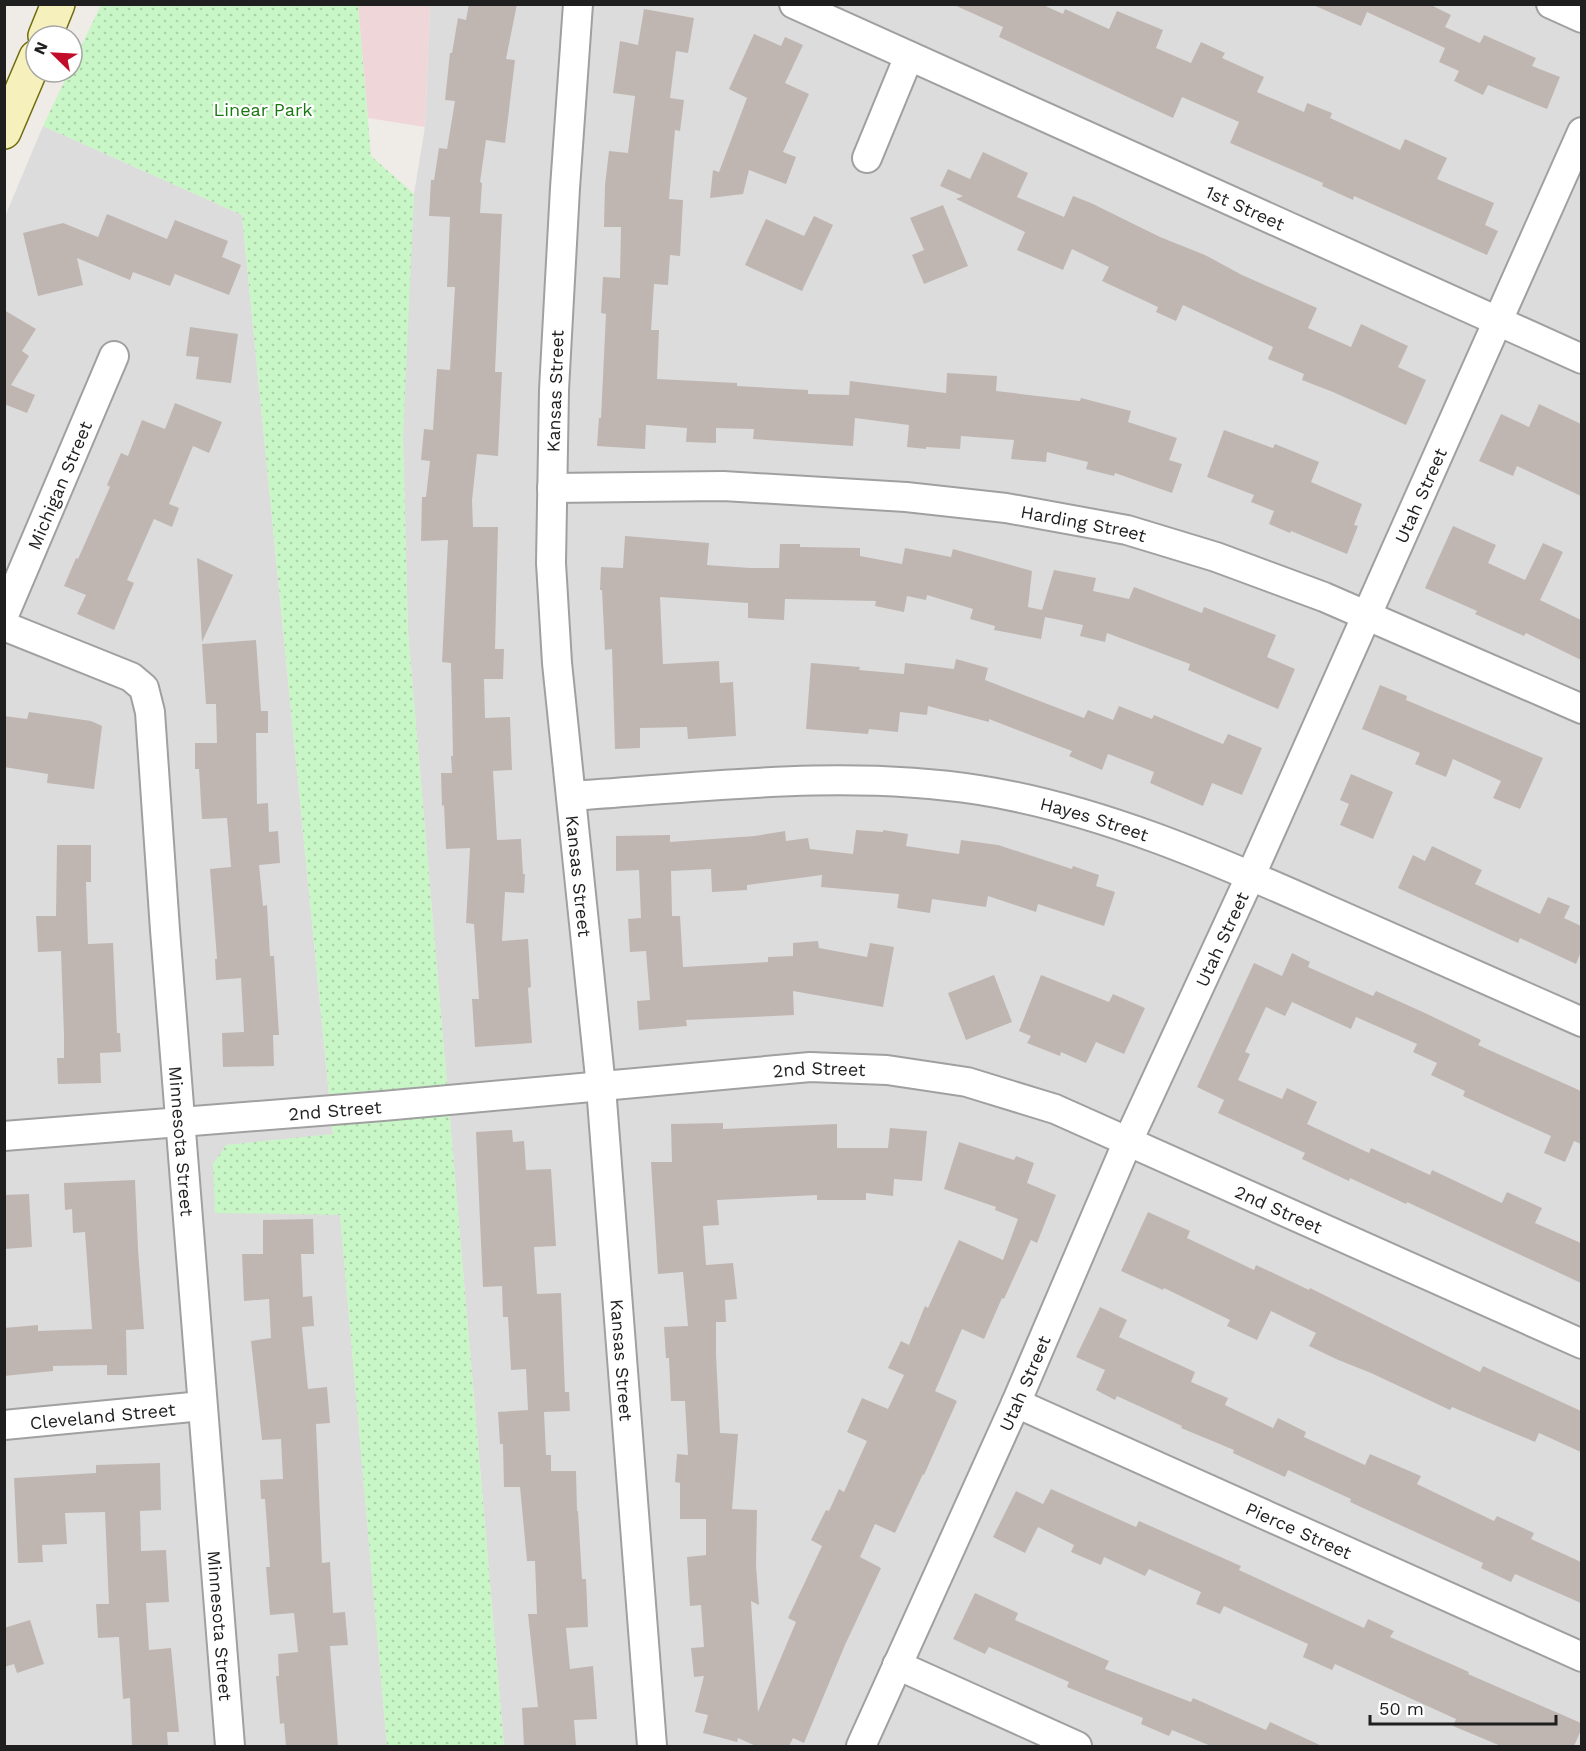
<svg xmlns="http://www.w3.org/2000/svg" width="1586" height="1751" font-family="'Work Sans',sans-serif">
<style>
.residential{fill:#dddcdc}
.commercial{fill:#efd6d9}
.park{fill:url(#park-dots)}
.building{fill:#bfb6b2}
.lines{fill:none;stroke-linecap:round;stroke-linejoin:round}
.street-casing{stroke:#a0a0a0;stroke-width:32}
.secondary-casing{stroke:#706c0c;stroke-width:36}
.street{stroke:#fff;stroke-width:28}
.secondary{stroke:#f6f0bd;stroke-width:33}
.labels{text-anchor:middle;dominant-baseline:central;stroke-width:4.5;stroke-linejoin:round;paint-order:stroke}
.park-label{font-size:18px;fill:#1a7812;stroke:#fff}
.street-label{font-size:18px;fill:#1f1f1f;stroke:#fff}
</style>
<defs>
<pattern id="park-dots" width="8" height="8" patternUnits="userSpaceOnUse" patternTransform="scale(1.5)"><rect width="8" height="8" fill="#c9f6c6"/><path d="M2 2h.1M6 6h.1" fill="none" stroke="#acd2aa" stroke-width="1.8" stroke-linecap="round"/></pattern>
</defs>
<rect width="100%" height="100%" fill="#efebe6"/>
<!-- residential -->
<path class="residential" d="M 430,5 L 1581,5 L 1581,1746 L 504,1746 L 408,632 L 403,438 L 405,346 L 414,194 L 425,127 Z
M 43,126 L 242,215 L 333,1135 L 226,1145 L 215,1212 L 340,1214 L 387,1746 L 5,1746 L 4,219 Z"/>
<!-- commercial -->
<path class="commercial" d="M 358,5 L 430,5 L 425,127 L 368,118 Z"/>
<!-- park -->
<path class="park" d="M 101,5 L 358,5 L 371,156 L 414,194 L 403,438 L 408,632 L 504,1746 L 387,1746 L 340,1215 L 215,1213 L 213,1164 L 226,1145 L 333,1134 L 242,215 L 43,126 L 69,72 L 72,72 L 72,65 Z"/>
<!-- building -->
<path class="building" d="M 469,4 L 517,4 L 506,59 L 515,60 L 505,143 L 486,140 L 480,182 L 482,183 L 480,213 L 502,214 L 495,372 L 502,372 L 498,456 L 477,454 L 472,500 L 473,527 L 498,527 L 495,649 L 504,649 L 503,679 L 484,679 L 485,718 L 510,717 L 512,770 L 493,771 L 497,840 L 521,839 L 523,874 L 525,874 L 524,893 L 505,892 L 502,941 L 528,939 L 531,987 L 528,988 L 532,1043 L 475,1047 L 472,999 L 479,999 L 474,924 L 466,923 L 470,848 L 446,849 L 444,805 L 442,806 L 441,773 L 452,773 L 451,756 L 453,756 L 451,663 L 442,662 L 448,540 L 421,541 L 422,497 L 426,497 L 430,461 L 421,460 L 424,429 L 433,430 L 437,369 L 450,370 L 455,287 L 447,287 L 450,217 L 429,216 L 431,180 L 434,180 L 439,148 L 447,149 L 455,101 L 445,100 L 450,53 L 452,53 L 458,18 L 466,20 Z
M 952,4 L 1041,4 L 1063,14 L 1065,9 L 1109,29 L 1117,11 L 1163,30 L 1156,48 L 1191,63 L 1201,42 L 1225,53 L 1222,58 L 1264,77 L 1257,92 L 1304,112 L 1307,103 L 1332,113 L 1330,118 L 1400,150 L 1405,139 L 1447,158 L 1437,179 L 1494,203 L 1485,225 L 1498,231 L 1487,255 L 1354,196 L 1353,200 L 1322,186 L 1323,183 L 1230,143 L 1239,122 L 1182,97 L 1173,118 L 999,37 L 1003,27 Z
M 1311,4 L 1429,4 L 1451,15 L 1445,27 L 1480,43 L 1484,35 L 1536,58 L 1532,66 L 1560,77 L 1547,109 L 1488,85 L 1483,95 L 1454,81 L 1459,71 L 1439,62 L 1445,48 L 1367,12 L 1361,26 Z
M 644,9 L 694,18 L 688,53 L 676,51 L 670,98 L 684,100 L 680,131 L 675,130 L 669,199 L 683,200 L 680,256 L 670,255 L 668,285 L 654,284 L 651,330 L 659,330 L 657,379 L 737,383 L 737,386 L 808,390 L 808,394 L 849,395 L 850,381 L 946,393 L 947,373 L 997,376 L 996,391 L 1080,401 L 1081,398 L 1131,411 L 1128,422 L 1177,438 L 1169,460 L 1182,464 L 1172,493 L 1115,473 L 1114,476 L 1086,469 L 1088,462 L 1047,452 L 1046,462 L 1011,459 L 1014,440 L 961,436 L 960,449 L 926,447 L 926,449 L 907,447 L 909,425 L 855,418 L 853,446 L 753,439 L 754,429 L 716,428 L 716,443 L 686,442 L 687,428 L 646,425 L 645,449 L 597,446 L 599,418 L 601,418 L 606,314 L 601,313 L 603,277 L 620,278 L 621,227 L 604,227 L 605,185 L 609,151 L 628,153 L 635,96 L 613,93 L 620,41 L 638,45 Z
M 754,34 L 781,46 L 785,37 L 803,45 L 785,83 L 809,94 L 783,152 L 796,157 L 786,184 L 749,170 L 743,194 L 710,198 L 713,170 L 719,172 L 747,98 L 729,89 Z
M 983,152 L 1028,173 L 1017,197 L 1064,217 L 1073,196 L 1091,203 L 1160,237 L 1205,255 L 1242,275 L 1317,308 L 1308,328 L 1351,347 L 1361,324 L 1408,346 L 1398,367 L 1426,380 L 1406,425 L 1333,392 L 1302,380 L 1304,374 L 1268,359 L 1273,347 L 1183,305 L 1176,321 L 1156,312 L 1158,307 L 1102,281 L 1109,267 L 1072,249 L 1063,270 L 1017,250 L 1025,232 L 956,199 L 963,196 L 940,186 L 948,169 L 970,179 Z
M 943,205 L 968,266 L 924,284 L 912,255 L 924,250 L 910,218 Z
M 107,214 L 167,239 L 175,220 L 228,241 L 222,257 L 241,265 L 229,295 L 175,274 L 170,286 L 133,272 L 130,280 L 77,258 L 83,285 L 38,296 L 23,233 L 63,223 L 98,237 Z
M 814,216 L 833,225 L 802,291 L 745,265 L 766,219 L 804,236 Z
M 4,310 L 36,329 L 22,351 L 29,356 L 11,385 L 35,395 L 27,413 L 4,404 Z
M 190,327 L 238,334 L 231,383 L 196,379 L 199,357 L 186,356 Z
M 175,403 L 222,422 L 209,453 L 193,446 L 169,504 L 179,508 L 172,527 L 154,519 L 127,580 L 134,583 L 114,630 L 77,614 L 86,595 L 64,586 L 76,558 L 78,559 L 110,487 L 107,485 L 121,453 L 128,456 L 142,420 L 165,429 Z
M 1539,404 L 1581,424 L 1581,496 L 1517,466 L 1513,476 L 1479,461 L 1501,414 L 1529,427 Z
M 1224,430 L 1273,448 L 1275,444 L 1319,462 L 1311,482 L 1362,504 L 1354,525 L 1358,526 L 1347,554 L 1291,531 L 1290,533 L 1269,524 L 1274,511 L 1251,502 L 1254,495 L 1207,477 Z
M 1453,526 L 1496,545 L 1488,563 L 1525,580 L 1543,543 L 1563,552 L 1540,600 L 1581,620 L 1581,660 L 1526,633 L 1524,636 L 1475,614 L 1477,611 L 1425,588 Z
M 625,536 L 709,543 L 707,565 L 750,568 L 779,568 L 780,544 L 800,544 L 800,547 L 860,548 L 860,556 L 902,564 L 905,548 L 951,557 L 953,549 L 1032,571 L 1028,607 L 1042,610 L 1054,570 L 1096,578 L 1093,591 L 1129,599 L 1134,587 L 1202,613 L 1204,607 L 1276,635 L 1267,657 L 1295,669 L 1278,709 L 1188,670 L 1190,664 L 1107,633 L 1105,642 L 1080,636 L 1083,625 L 1045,617 L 1041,639 L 994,630 L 995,626 L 970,619 L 973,609 L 927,595 L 926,600 L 907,596 L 904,612 L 875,606 L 876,601 L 785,599 L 784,620 L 748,618 L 748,603 L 660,597 L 663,664 L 719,661 L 720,683 L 733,682 L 736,736 L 688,739 L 687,727 L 640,728 L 640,748 L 615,749 L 612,649 L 605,650 L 602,590 L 600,590 L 601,567 L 623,568 Z
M 197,558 L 233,575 L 202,642 Z
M 256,640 L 261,711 L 268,711 L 268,733 L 256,733 L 257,804 L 268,803 L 269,832 L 278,831 L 280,863 L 259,865 L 263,906 L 267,905 L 270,956 L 274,956 L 279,1035 L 273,1035 L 274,1066 L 223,1067 L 222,1033 L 244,1032 L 241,978 L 216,980 L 215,959 L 217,959 L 210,869 L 231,867 L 227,818 L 202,819 L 199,769 L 195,769 L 195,743 L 217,743 L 216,704 L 206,704 L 202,644 Z
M 956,659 L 988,668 L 985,680 L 1084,718 L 1088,710 L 1113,720 L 1119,706 L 1152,719 L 1154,715 L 1223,744 L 1228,734 L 1262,748 L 1242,795 L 1212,783 L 1203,806 L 1150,783 L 1154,772 L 1108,754 L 1102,770 L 1069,756 L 1072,751 L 989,719 L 989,722 L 928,706 L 927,715 L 900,712 L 898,732 L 869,729 L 868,734 L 806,729 L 811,663 L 860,667 L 859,670 L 904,674 L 905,663 L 954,669 Z
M 1380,685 L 1407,696 L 1406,700 L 1543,758 L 1520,809 L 1493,798 L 1501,781 L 1453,759 L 1446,777 L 1415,764 L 1420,753 L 1362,729 Z
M 29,712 L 91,721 L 102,726 L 94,789 L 47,783 L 48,774 L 4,767 L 4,716 L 27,719 Z
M 1351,774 L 1393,792 L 1373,839 L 1340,825 L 1349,804 L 1340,800 Z
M 856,830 L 883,832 L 883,830 L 908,834 L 906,846 L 959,854 L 961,840 L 998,845 L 1072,869 L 1073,866 L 1099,875 L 1096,886 L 1115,892 L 1104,926 L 1038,904 L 1036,912 L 988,896 L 986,907 L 932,899 L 930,913 L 897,908 L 899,894 L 821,887 L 822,875 L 747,885 L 747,890 L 712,892 L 711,869 L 671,871 L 672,916 L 680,916 L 683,967 L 768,962 L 768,957 L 793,956 L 793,943 L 818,941 L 819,948 L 867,957 L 870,943 L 894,947 L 883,1007 L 793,991 L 794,1015 L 686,1020 L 687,1026 L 639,1030 L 637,1001 L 650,1000 L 646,951 L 630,952 L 628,919 L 641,918 L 639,870 L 616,871 L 616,836 L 670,835 L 670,842 L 755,836 L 785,831 L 786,841 L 808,838 L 810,849 L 853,854 Z
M 57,845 L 91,845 L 91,882 L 86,882 L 88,944 L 113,943 L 117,1033 L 120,1033 L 121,1052 L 100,1053 L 101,1083 L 58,1084 L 57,1058 L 64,1058 L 64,1035 L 61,951 L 38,952 L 36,916 L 56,916 Z
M 1432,846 L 1482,870 L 1475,884 L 1540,914 L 1548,897 L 1570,906 L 1564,918 L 1581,926 L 1581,952 L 1576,964 L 1520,938 L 1518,943 L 1398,888 L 1413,855 L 1425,861 Z
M 1292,953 L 1310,962 L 1308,967 L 1373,996 L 1376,991 L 1425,1013 L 1481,1040 L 1478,1045 L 1581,1091 L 1581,1144 L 1574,1141 L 1565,1162 L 1544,1153 L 1551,1136 L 1463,1096 L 1465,1091 L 1431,1075 L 1437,1063 L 1413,1052 L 1417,1044 L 1356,1017 L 1351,1029 L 1292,1002 L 1285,1016 L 1266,1007 L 1245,1052 L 1250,1054 L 1238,1080 L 1282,1099 L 1287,1088 L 1317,1102 L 1307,1124 L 1369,1153 L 1371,1148 L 1430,1175 L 1432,1170 L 1502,1203 L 1507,1192 L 1542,1208 L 1535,1223 L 1581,1243 L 1581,1283 L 1407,1202 L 1406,1204 L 1350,1178 L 1349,1181 L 1302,1159 L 1305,1153 L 1218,1113 L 1224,1100 L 1197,1087 L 1254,963 L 1282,976 Z
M 994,975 L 1012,1022 L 966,1040 L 948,993 Z
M 1041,975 L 1109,1002 L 1113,994 L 1145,1008 L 1124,1054 L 1096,1042 L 1086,1063 L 1061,1052 L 1060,1056 L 1027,1043 L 1031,1036 L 1019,1031 Z
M 723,1123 L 723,1129 L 837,1124 L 837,1148 L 888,1148 L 890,1128 L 927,1131 L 922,1181 L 894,1179 L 893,1196 L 866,1193 L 866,1200 L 817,1200 L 817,1195 L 717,1200 L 719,1225 L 703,1226 L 706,1265 L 733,1263 L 737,1299 L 725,1300 L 726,1322 L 716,1322 L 716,1355 L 720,1433 L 738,1434 L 732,1509 L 757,1510 L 756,1565 L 759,1605 L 751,1601 L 758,1712 L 796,1622 L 788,1618 L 822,1546 L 811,1540 L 826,1510 L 829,1511 L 839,1489 L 844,1492 L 867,1441 L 847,1432 L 862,1398 L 888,1409 L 904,1375 L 888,1368 L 901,1341 L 909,1345 L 925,1306 L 928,1308 L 959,1240 L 1003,1260 L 1018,1219 L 995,1210 L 996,1207 L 944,1189 L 959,1142 L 1014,1160 L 1016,1156 L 1034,1163 L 1027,1183 L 1056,1195 L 1037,1243 L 1031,1240 L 1004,1299 L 1002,1298 L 984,1339 L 962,1329 L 935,1391 L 957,1401 L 924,1475 L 923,1474 L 895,1533 L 875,1524 L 860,1557 L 881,1568 L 845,1645 L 804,1743 L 793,1738 L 789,1746 L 756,1746 L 738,1738 L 737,1742 L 703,1733 L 708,1715 L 695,1712 L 704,1676 L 694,1677 L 691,1648 L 704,1647 L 701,1605 L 690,1606 L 687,1557 L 706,1555 L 706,1519 L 680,1519 L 680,1483 L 675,1482 L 677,1454 L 688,1455 L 685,1401 L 671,1401 L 669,1358 L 666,1358 L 664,1327 L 688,1326 L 683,1272 L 658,1274 L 651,1162 L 672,1162 L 671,1124 Z
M 512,1130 L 513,1142 L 524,1141 L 526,1170 L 551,1169 L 556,1246 L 534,1247 L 537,1294 L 561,1293 L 565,1392 L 569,1392 L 570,1411 L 544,1412 L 546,1455 L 551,1455 L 551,1471 L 576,1471 L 577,1511 L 578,1511 L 582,1579 L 586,1579 L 588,1627 L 566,1628 L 570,1669 L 593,1666 L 597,1719 L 574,1720 L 576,1746 L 524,1746 L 522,1708 L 538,1707 L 528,1614 L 537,1614 L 535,1561 L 527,1561 L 520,1487 L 504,1487 L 503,1444 L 500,1444 L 498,1412 L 528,1410 L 526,1369 L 511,1370 L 508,1317 L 503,1317 L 502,1286 L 483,1287 L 476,1132 Z
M 135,1180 L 138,1249 L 144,1329 L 126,1330 L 127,1375 L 107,1375 L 107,1365 L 53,1366 L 53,1371 L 4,1376 L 4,1328 L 38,1325 L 38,1331 L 92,1329 L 85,1232 L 73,1233 L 72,1209 L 65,1210 L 64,1183 Z
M 29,1194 L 32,1247 L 4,1249 L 4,1195 Z
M 1148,1212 L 1190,1231 L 1187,1238 L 1254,1270 L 1256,1265 L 1309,1290 L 1310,1288 L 1480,1372 L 1483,1366 L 1581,1411 L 1581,1452 L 1539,1433 L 1535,1442 L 1452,1407 L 1450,1410 L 1371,1373 L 1336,1359 L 1309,1346 L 1316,1333 L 1271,1311 L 1257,1340 L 1227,1326 L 1230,1320 L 1164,1288 L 1163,1290 L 1121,1271 Z
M 313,1219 L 314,1254 L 301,1254 L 303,1297 L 312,1296 L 314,1326 L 302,1327 L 308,1389 L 327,1387 L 330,1423 L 316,1424 L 322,1563 L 330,1562 L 333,1613 L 345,1612 L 348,1645 L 330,1646 L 338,1746 L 286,1746 L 284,1723 L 280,1724 L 276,1676 L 279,1676 L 278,1654 L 298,1652 L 294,1613 L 270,1615 L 266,1567 L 270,1567 L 265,1499 L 261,1499 L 260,1480 L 283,1479 L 281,1439 L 262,1440 L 251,1341 L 271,1338 L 269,1299 L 244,1301 L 242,1254 L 263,1254 L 263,1220 Z
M 1100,1307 L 1127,1320 L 1119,1337 L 1195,1372 L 1191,1382 L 1228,1398 L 1225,1405 L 1273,1428 L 1278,1418 L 1306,1432 L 1304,1437 L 1365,1465 L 1370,1454 L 1421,1476 L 1417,1484 L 1494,1521 L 1497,1516 L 1534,1533 L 1531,1539 L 1581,1562 L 1581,1603 L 1515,1574 L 1511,1582 L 1481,1568 L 1483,1563 L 1350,1502 L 1351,1499 L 1288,1470 L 1285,1477 L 1233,1453 L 1234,1450 L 1181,1428 L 1182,1426 L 1117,1396 L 1115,1400 L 1096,1390 L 1105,1370 L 1076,1357 Z
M 160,1463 L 161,1510 L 140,1511 L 141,1551 L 166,1550 L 169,1602 L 146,1603 L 149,1650 L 171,1648 L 179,1732 L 167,1732 L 168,1746 L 132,1746 L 130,1698 L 123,1699 L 119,1637 L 98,1638 L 96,1604 L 109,1604 L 105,1512 L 65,1513 L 67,1544 L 42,1545 L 43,1562 L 18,1563 L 14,1478 L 96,1473 L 96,1465 Z
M 1051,1489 L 1136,1527 L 1139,1521 L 1241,1566 L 1239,1570 L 1364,1628 L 1368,1619 L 1394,1631 L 1390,1637 L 1469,1672 L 1468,1674 L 1581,1723 L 1581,1730 L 1574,1746 L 1501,1746 L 1453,1726 L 1456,1719 L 1335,1664 L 1332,1670 L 1303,1657 L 1308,1644 L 1224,1606 L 1220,1614 L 1196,1604 L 1201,1592 L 1149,1569 L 1145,1576 L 1104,1557 L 1101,1565 L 1071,1552 L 1074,1545 L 1038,1527 L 1025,1553 L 993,1537 L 1016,1491 L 1043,1504 Z
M 975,1593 L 1018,1613 L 1015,1620 L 1109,1661 L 1105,1669 L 1191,1702 L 1193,1698 L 1266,1730 L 1270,1722 L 1322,1746 L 1211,1746 L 1172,1730 L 1169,1736 L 1141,1724 L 1143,1718 L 1067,1687 L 1069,1682 L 989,1647 L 985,1654 L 953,1639 Z
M 30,1620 L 44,1664 L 17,1673 L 14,1664 L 4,1667 L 4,1628 Z"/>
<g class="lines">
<!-- street casing -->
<g class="street-casing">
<g id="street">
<path id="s1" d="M 578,4 L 565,188 L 554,390 L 551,563 L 557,663 L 601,1087 L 652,1746"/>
<path id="s2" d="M 794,4 L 1582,359"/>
<path d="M 1551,4 L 1582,18"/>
<path d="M 867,158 L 909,56"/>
<path id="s3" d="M 552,488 L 723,486 L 906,497 L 1006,508 L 1127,530 L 1216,557 L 1324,597 L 1582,709"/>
<path id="s4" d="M 4,615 L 114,356"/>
<path id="s5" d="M 4,626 L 131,677 L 144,688 L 150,712 L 165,930 L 230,1746"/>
<path id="s6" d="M 571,796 C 706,787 844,769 979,790 C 1099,809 1214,859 1324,908 C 1410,946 1496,984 1582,1022"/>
<path id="s7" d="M 4,1136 L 383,1106 L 810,1067 L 887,1070 L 967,1082 L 1055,1109 L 1582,1344"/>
<path id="s8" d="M 1016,1403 L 1582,1657"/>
<path id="s9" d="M 4,1425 L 202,1406"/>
<path d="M 897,1665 L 1077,1746"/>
<path id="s10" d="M 861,1746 L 1016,1403 L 1128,1141 L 1251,875 L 1582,132"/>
</g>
</g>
<!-- secondary casing -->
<g class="secondary-casing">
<path id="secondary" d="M 45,36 L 58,4
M 4,132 L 36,57"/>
</g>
<!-- street -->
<use href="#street" class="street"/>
<!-- secondary -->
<use href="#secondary" class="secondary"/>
</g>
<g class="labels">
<!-- park labels -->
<g class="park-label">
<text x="263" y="109">Linear Park</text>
</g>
<!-- street labels -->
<g class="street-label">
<text stroke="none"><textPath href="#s2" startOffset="495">1st Street</textPath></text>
<text transform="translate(555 391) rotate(-88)">Kansas Street</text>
<text stroke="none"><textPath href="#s4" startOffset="141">Michigan Street</textPath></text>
<text stroke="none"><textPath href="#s10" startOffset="1370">Utah Street</textPath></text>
<text stroke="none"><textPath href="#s3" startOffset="534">Harding Street</textPath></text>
<text stroke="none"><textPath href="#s6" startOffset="528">Hayes Street</textPath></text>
<text stroke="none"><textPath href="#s1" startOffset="874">Kansas Street</textPath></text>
<text stroke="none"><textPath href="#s10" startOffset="884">Utah Street</textPath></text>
<text stroke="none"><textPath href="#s7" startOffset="818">2nd Street</textPath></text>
<text stroke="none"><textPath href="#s7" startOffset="332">2nd Street</textPath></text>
<text stroke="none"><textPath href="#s5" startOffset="609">Minnesota Street</textPath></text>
<text stroke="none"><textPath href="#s7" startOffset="1304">2nd Street</textPath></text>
<text stroke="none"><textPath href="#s1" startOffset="1360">Kansas Street</textPath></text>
<text stroke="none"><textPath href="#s10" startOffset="398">Utah Street</textPath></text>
<text stroke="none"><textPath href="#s9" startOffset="99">Cleveland Street</textPath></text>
<text stroke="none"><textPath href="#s8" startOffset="310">Pierce Street</textPath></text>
<text stroke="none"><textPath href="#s5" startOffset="1095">Minnesota Street</textPath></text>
</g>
</g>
<!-- border -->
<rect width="1586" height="1751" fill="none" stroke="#1f1f1f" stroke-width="12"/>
<!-- north arrow -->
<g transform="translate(54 54) rotate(294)"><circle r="28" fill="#ffffff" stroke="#a5a5a5" stroke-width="1.5"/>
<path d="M0-4.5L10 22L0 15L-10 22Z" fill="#c20c29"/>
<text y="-9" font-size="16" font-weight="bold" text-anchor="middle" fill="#1f1f1f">N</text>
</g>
<!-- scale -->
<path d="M1370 1715v9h186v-9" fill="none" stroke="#1f1f1f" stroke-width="3"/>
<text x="1379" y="1715" font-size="18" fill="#1f1f1f" stroke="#ffffff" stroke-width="4.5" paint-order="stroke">50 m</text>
</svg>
